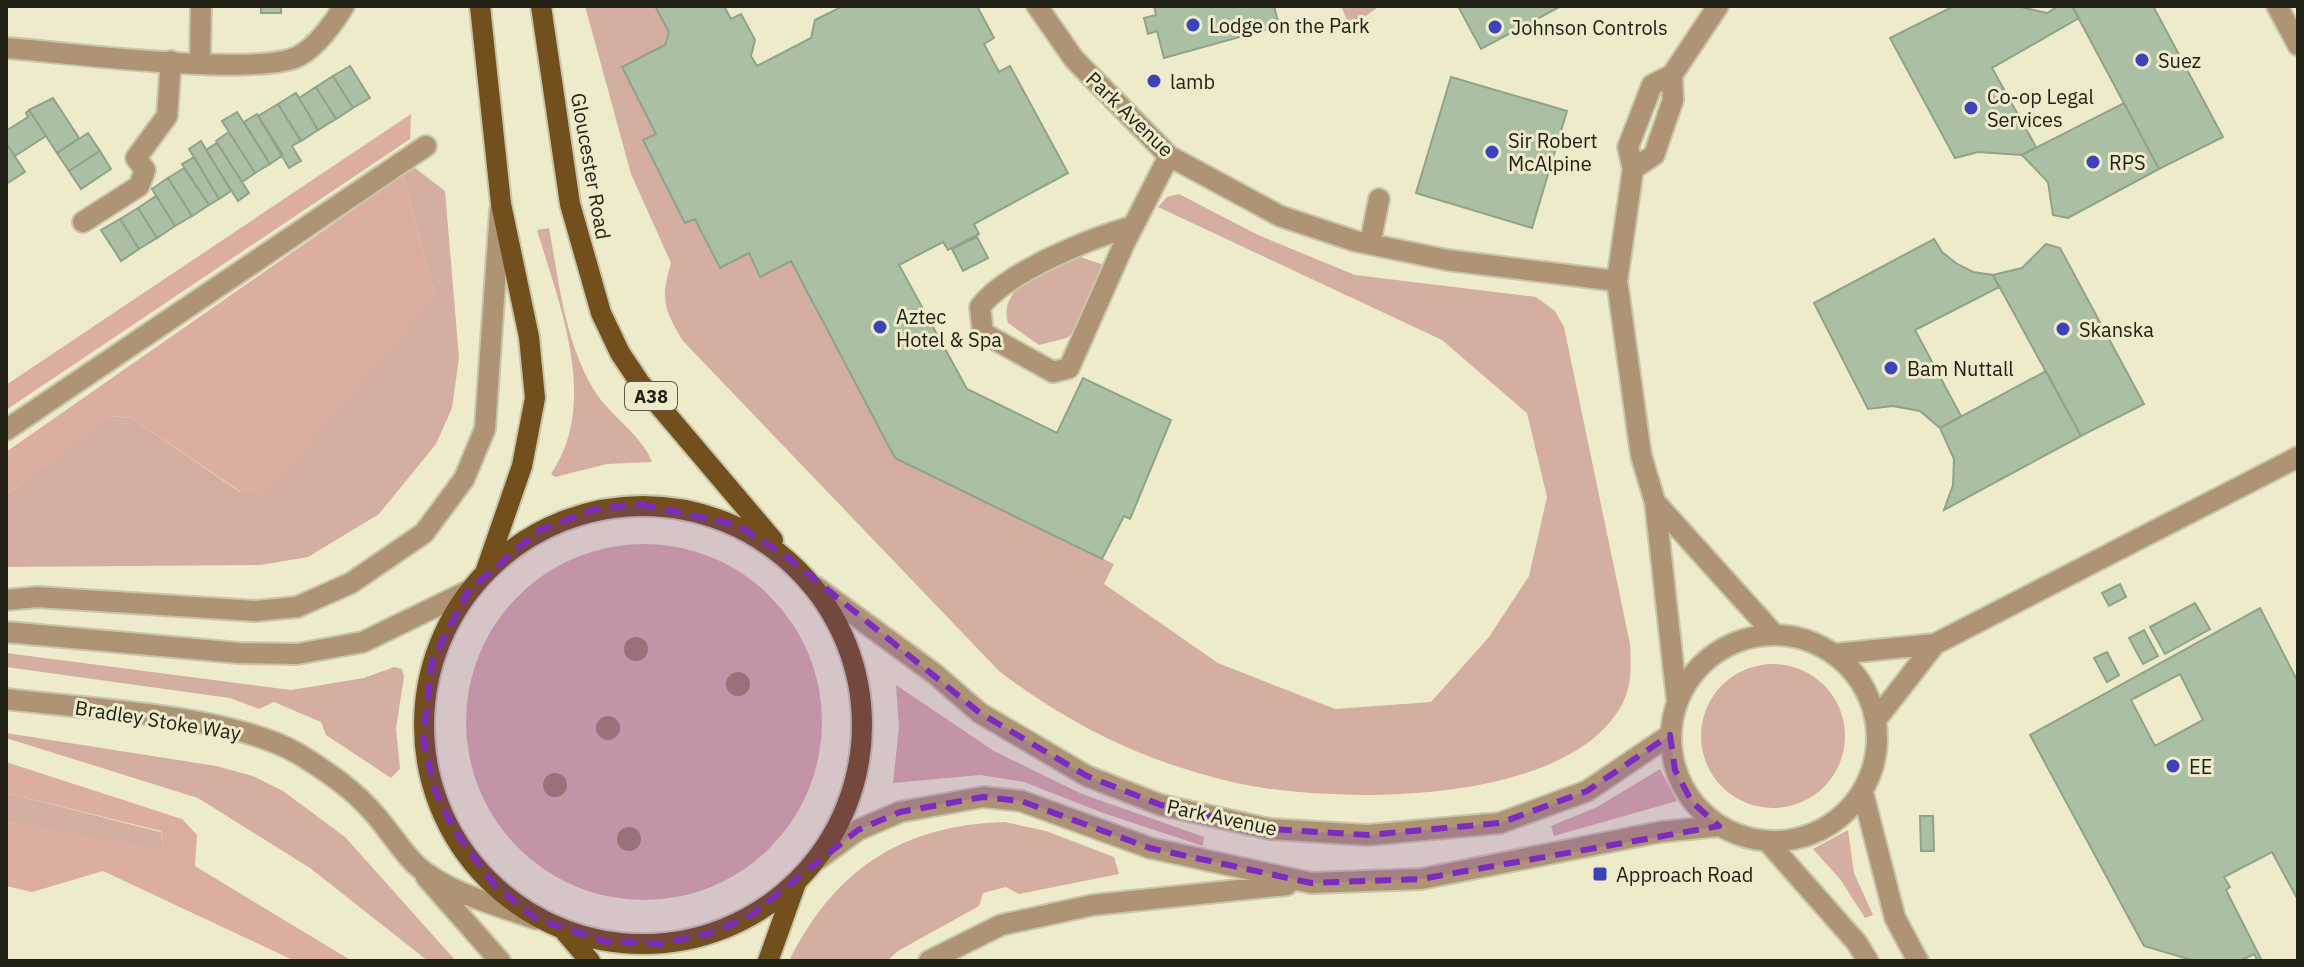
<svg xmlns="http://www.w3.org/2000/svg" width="2304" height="967" font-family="'IBM Plex Sans',sans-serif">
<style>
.green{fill:#d5aea2}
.forest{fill:#dcaea0}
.building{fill:#abbfa5;stroke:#8fa389;stroke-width:2;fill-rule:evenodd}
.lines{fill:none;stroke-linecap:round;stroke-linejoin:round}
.minor-casing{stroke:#c8c6a9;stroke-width:24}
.major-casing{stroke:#c8c6a9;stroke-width:24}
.minor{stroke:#ae9475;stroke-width:20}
.major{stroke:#734f1e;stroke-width:20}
.tree{fill:#a28169}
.marked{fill:#7b2cbf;fill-opacity:0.2;stroke:#7b2cbf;stroke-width:6;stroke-dasharray:16 10;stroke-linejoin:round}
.poi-dot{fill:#3c42b7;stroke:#edebca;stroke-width:3}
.labels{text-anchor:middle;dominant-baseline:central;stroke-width:6;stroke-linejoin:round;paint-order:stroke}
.shield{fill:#edebca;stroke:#5e5d4b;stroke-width:2}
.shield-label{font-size:18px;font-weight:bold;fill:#212014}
.poi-label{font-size:20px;fill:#212014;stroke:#edebca;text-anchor:start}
.street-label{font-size:20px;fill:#212014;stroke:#edebca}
</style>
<rect width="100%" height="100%" fill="#edebca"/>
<!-- green -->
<path class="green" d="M 585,6 L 655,6 L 669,32 L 665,45 L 622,67 L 656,134 L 643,141 L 685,223 L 695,219 L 720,267 L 749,253 L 760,276 L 791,261 L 895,458 L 1114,564 L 1104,584 L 1218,663 L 1335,709 L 1431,702 L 1489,637 L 1529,576 L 1547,497 L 1527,413 L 1442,340 L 1158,207 L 1167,197 L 1179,194 L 1258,235 L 1355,275 L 1536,297 L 1555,311 L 1564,327 L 1630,644 C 1631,662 1632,681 1625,698 C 1577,808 1329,805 1232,782 C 1143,761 1071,726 999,671 L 683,341 C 664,309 660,300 671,263 L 631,174 Z
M 1341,6 L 1380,6 L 1350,27 Z
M 415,168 L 445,191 L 459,358 L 452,408 L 436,444 L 379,514 L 308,557 L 261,565 L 6,567 L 6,495 L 109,416 L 131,418 L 240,492 L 435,296 L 403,175 Z
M 549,228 C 559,282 565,342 594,390 C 609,415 642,435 652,462 L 607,464 L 555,477 L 551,474 C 600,402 559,304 537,230 Z
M 1077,256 L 1104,265 L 1074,331 L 1067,338 L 1039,345 L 1008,323 C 997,284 1050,270 1077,256 Z
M466 722a178 178 0 1 1 356 0a178 178 0 1 1-356 0Z
M 6,653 L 291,690 L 364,678 L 394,667 L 402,669 L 404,677 L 396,728 L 400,769 L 391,778 L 326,735 L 321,722 L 274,702 L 259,709 L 230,698 L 6,667 Z
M1701 736a72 72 0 1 1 144 0a72 72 0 1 1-144 0Z
M 896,685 L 994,751 L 1082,794 L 1204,837 L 1203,846 L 1103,813 L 1024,782 L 980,775 L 893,783 L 899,727 Z
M 6,733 L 216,766 L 253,776 L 283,791 L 345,837 L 456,961 L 428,961 L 310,868 L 198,798 L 6,738 Z
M 1660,769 L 1677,801 L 1554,836 L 1551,826 L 1597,807 Z
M 6,793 L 161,832 L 163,850 L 6,822 Z
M 1005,822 L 1046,831 L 1114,857 L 1119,874 L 1019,894 L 1006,887 L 983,893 L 979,906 L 898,951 L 887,961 L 789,961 C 835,869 902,825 1005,822 Z
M 1848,830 L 1854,873 L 1873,915 L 1865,918 L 1840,879 L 1813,849 Z"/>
<!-- forest -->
<path class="forest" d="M 411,114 L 410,139 L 6,410 L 6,385 Z
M 403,175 L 435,296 L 265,495 L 241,492 L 131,418 L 110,416 L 6,495 L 6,452 Z
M 6,762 L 182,819 L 197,835 L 195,866 L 352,961 L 295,961 L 103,871 L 32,892 L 6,886 L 6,822 L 163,849 L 161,831 L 6,793 Z"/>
<!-- building -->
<path class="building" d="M 261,6 L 281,6 L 281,13 L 261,13 Z
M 655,6 L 724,6 L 731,19 L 741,14 L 755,40 L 751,56 L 757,66 L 811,38 L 815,20 L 843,6 L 977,6 L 994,38 L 984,44 L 999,72 L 1010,66 L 1068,173 L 974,224 L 979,234 L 948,250 L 943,242 L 899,265 L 967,389 L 1057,433 L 1083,378 L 1171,420 L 1130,519 L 1124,516 L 1102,559 L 895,458 L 791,261 L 760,277 L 749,253 L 720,268 L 695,219 L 685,223 L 643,140 L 656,134 L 622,67 L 665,45 L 669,32 Z
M 1154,6 L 1274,6 L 1279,26 L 1164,58 L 1157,31 L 1148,34 L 1144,18 L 1156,15 Z
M 1458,6 L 1561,6 L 1481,49 Z
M 1954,6 L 2016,6 L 2047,13 L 2059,6 L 2072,6 L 2079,18 L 1992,68 L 2036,147 L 2022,155 L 1978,152 L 1955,158 L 1890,38 Z
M 2072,6 L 2153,6 L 2223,137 L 2159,169 Z
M 350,66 L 370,98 L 353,108 L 333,76 Z
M 333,76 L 353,108 L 336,119 L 316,87 Z
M 1451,77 L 1567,111 L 1532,228 L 1416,193 Z
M 316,87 L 336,119 L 318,130 L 299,98 Z
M 296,93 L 318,130 L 301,141 L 278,104 Z
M 53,98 L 79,138 L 57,153 L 29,110 Z
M 2124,103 L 2159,169 L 2068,218 L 2053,215 L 2048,182 L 2022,155 Z
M 278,104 L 301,141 L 292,146 L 301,161 L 289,168 L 258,116 Z
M 29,110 L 46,136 L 15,156 L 6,143 L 6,131 L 28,117 L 26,113 Z
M 237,112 L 270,164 L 255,173 L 222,121 Z
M 257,114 L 283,155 L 270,164 L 244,122 Z
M 229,132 L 255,173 L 242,182 L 216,141 Z
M 88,133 L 100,151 L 69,171 L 57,153 Z
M 201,141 L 231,191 L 219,199 L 189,149 Z
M 6,143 L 25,172 L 6,184 Z
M 217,143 L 249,193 L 238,201 L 206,150 Z
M 100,151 L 111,169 L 81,189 L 69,171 Z
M 194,157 L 219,199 L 209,205 L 182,164 Z
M 184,168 L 209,205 L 192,216 L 168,178 Z
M 168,178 L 192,216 L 175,226 L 152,189 Z
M 156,196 L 175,226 L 157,238 L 138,208 Z
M 138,208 L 157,238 L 139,249 L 120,219 Z
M 120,219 L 139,249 L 121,261 L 101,230 Z
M 977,237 L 988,258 L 963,271 L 952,249 Z
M 1934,239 L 1942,252 L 1957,264 L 1973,272 L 1993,275 L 1999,287 L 1915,330 L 1961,416 L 1940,428 L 1920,411 L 1893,406 L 1868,409 L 1814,303 Z
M 2046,244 L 2060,248 L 2144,404 L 2081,436 L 1993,275 L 2022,268 Z
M 2046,371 L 2081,436 L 1944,510 L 1953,485 L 1954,459 L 1940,428 Z
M 2120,584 L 2126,597 L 2109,606 L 2102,593 Z
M 2195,603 L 2210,629 L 2165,654 L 2150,627 Z
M 2260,608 L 2298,682 L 2298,900 L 2272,852 L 2224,877 L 2230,887 L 2226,890 L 2262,961 L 2258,961 L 2254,954 L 2240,961 L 2195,961 L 2144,946 L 2030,735 ZM 2180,674 L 2203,720 L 2155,746 L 2131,700 Z
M 2144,630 L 2158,656 L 2143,664 L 2129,638 Z
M 2107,652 L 2119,675 L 2107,682 L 2094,658 Z
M 1920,816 L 1933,816 L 1934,851 L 1921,851 Z"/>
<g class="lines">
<!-- minor casing -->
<g class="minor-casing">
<path id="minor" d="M 1037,6 L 1074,59 L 1169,156 L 1280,216 L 1355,241 L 1447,260 L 1617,281
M 2277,6 L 2298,45
M 6,48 C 62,52 257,78 299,56 C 317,46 334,23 344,6
M 200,62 L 201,6
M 1633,169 L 1654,155 L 1673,100 L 1672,75
M 83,222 L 139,186 L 145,170 L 136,158 L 167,116 L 171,61
M 1133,226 C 1091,238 1006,272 980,307 L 983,333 L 1053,372 L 1069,368 L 1124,244 L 1169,156
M 1370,244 L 1379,199
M 6,430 L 426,146
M 1655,502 L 1774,634
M 816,587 L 935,674 L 980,713 L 1087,776 L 1161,805 L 1270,829 L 1368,835 L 1500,823 L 1587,791 L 1670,735
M 6,600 L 37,597 L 256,611 L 297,607 L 351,583 L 424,533 L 464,479 L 485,429 L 500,211
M 6,632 L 239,653 L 297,654 L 363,642 L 468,591
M1671 738a103 103 0 1 1 206 0a103 103 0 1 1-206 0Z
M 1835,654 L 1935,644 L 2298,457
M 6,699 C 87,709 228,714 297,753 C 322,768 349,786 369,808 C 386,825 398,847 415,864 C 446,893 497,905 536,919
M 1677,700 L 1655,502 L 1641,455 L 1617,281 L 1633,169 L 1628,147 L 1652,85 L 1672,75 L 1718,6
M 1878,717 L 1935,644
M 1863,793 L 1895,918 L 1918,961
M 1767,841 L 1857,943 L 1868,961
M 817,860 L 858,830 L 900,812 L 983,797 L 1021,801 L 1150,848 L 1311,883 L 1421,879 L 1660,832 L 1719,826
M 426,877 L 500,961
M 929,961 L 1001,925 L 1093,905 L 1287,885"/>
</g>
<!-- major casing -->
<g class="major-casing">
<path id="major" d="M 480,6 L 501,204 L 529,337 L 535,398 L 522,466 L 486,570
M 541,6 L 570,204 L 601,313 L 620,353 L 640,383 L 773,540
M424 725a219 219 0 1 1 438 0a219 219 0 1 1-438 0Z
M 566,933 L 590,961
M 768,961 L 796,883"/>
</g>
<!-- minor -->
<use href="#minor" class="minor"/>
<!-- major -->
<use href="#major" class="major"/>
</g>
<!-- trees -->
<g class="tree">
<circle cx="636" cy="649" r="12"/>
<circle cx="738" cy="684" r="12"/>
<circle cx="608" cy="728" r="12"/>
<circle cx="555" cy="785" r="12"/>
<circle cx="629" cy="839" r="12"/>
</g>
<!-- marked area -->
<path class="marked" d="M 640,504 L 738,525 L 786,556 L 980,713 L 1087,776 L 1161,805 L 1270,829 L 1368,835 L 1500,823 L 1587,791 L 1670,735 L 1675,770 L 1692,802 L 1719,826 L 1421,879 L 1311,883 L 1150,848 L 1021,801 L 983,797 L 900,812 L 858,830 L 752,915 L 713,933 L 660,944 L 606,942 L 536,919 L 495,886 L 454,830 L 434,788 L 423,739 L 432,660 L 468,591 L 539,530 L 595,509 Z"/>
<!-- markers -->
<g class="poi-dot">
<circle cx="1193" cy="25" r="8"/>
<circle cx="1495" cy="27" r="8"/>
<circle cx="2142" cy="60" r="8"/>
<circle cx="1154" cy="81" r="8"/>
<circle cx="1971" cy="108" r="8"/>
<circle cx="1492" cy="152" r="8"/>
<circle cx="2093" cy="162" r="8"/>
<circle cx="880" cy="327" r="8"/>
<circle cx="2063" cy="329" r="8"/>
<circle cx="1891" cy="368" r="8"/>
<circle cx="2173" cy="766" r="8"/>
<rect x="1592" y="866" width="16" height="16" rx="4"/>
</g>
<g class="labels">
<!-- shield labels -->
<rect class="shield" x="625" y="382" width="52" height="28" rx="6"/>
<g class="shield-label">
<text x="651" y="396">A38</text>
</g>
<!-- poi labels -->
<g class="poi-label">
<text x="1209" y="25">Lodge on the Park</text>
<text x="1511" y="27">Johnson Controls</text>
<text x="2158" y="60">Suez</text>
<text x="1170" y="81">lamb</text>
<text x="1987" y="96">Co-op Legal<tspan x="1987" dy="23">Services</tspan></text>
<text x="1508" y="140">Sir Robert<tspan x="1508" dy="23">McAlpine</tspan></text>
<text x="2109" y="162">RPS</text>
<text x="896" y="316">Aztec<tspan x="896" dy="23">Hotel &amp; Spa</tspan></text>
<text x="2079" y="329">Skanska</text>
<text x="1907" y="368">Bam Nuttall</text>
<text x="2189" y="766">EE</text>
<text x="1616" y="874">Approach Road</text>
</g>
<!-- street labels -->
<g class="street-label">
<text transform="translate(1130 114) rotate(44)">Park Avenue</text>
<text transform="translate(591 166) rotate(80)">Gloucester Road</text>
<text transform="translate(158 720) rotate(9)">Bradley Stoke Way</text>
<text transform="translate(1222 817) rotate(12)">Park Avenue</text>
</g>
</g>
<!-- border -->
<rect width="2304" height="967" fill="none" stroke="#212014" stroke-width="16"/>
</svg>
